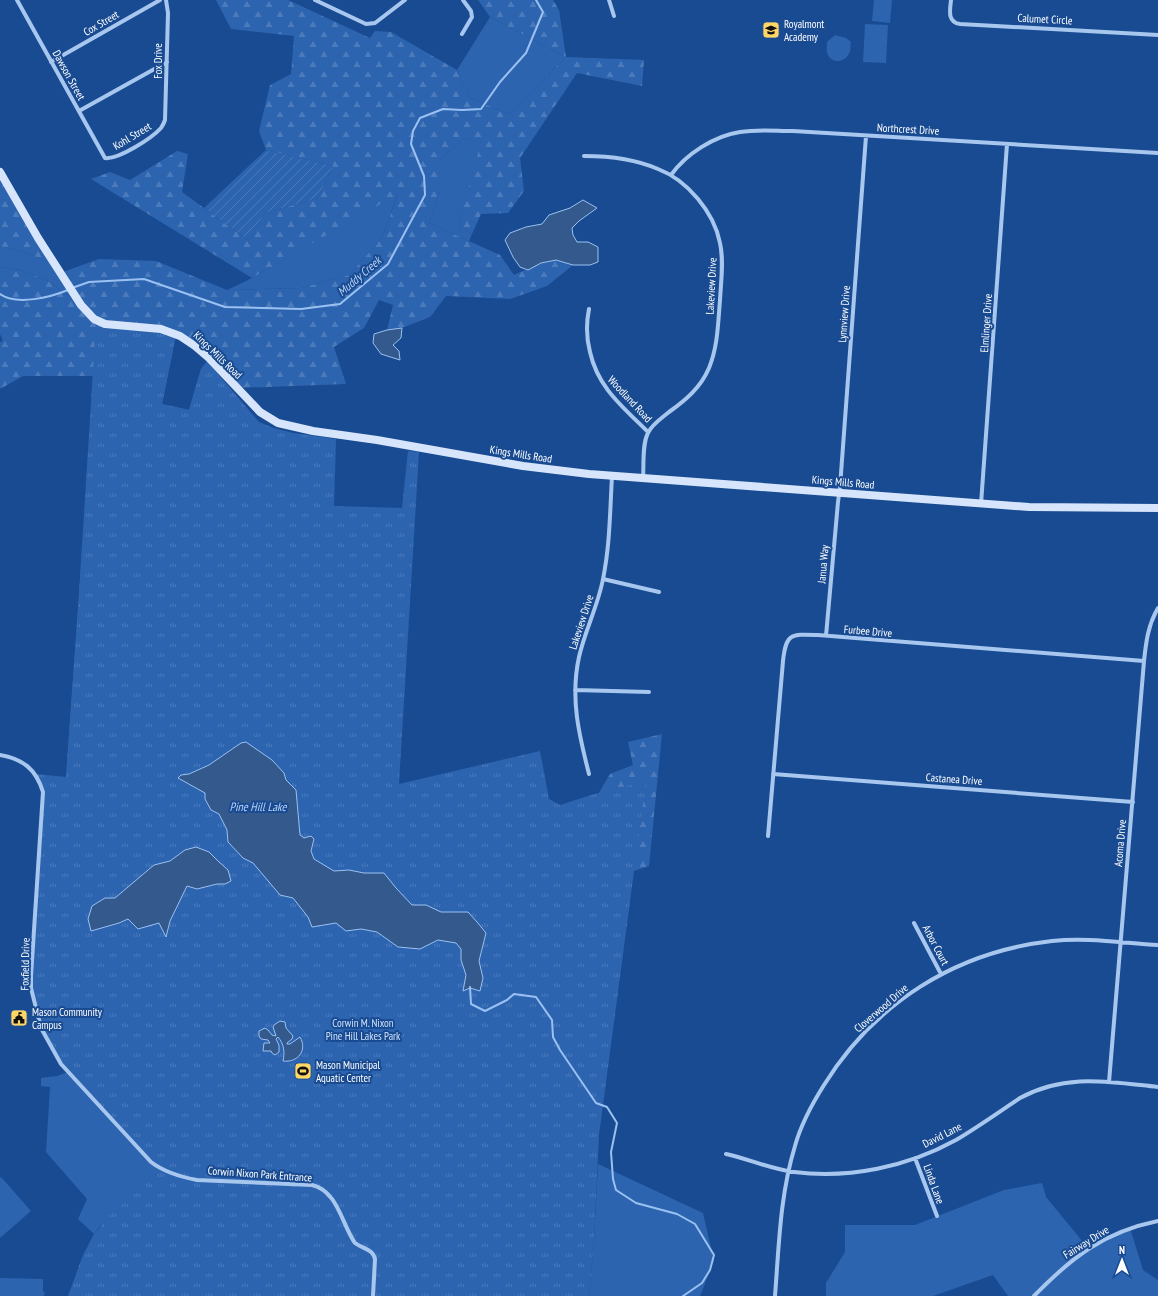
<svg xmlns="http://www.w3.org/2000/svg" width="1158" height="1296" font-family="'PT Sans Narrow',sans-serif">
<style>
.grass{fill:#2c64b0}
.forest{fill:url(#forest-firs)}
.park{fill:url(#park-tufts)}
.garden{fill:url(#garden-furrows)}
.water{fill:#34598d;stroke:#9bc1f2}
.lines{fill:none;stroke-linecap:round;stroke-linejoin:round}
.stream{stroke:#9bc1f2;stroke-width:2}
.street{stroke:#a8c7ef;stroke-width:4}
.secondary{stroke:#d6e5fb;stroke-width:8}
.labels{text-anchor:middle;dominant-baseline:central;stroke-width:4;stroke-linejoin:round;paint-order:stroke}
.street-label{font-size:11px;fill:#fff;stroke:#194b92}
.poi-label{font-size:11px;fill:#fff;stroke:#194b92;text-anchor:start}
.park-label{font-size:11px;fill:#cfe2fb;stroke:#194b92}
.water-label{font-size:12px;font-style:italic;fill:#b5d1f6;stroke:#194b92}
</style>
<defs>
<pattern id="forest-firs" width="22" height="20" patternUnits="userSpaceOnUse"><rect width="22" height="20" fill="#2c64b0"/><path d="M5 1l3.5 6h-7zM16 11l3.5 6h-7z" fill="#4c7bbc"/></pattern>
<pattern id="park-tufts" width="24" height="20" patternUnits="userSpaceOnUse"><rect width="24" height="20" fill="#2c64b0"/><path d="M3 7l-1-3M5 7V3M7 7l1-3M15 17l-1-3M17 17v-4M19 17l1-3" fill="none" stroke="#4c7bbc"/></pattern>
<pattern id="garden-furrows" width="10" height="10" patternUnits="userSpaceOnUse"><rect width="10" height="10" fill="#2c64b0"/><path d="M-1 1l2-2M0 10L10 0M9 11l2-2" fill="none" stroke="#4c7bbc"/></pattern>
</defs>
<rect width="100%" height="100%" fill="#194b92"/>
<!-- grass -->
<path class="grass" d="M 874,0 L 892,0 L 890,23 L 872,21 Z
M 490,17 L 566,57 L 509,114 L 470,98 L 457,70 Z
M 865,24 L 888,25 L 886,63 L 863,62 Z
M 835,35 L 846,38 L 851,42 C 850,45 851,48 850,51 C 847,62 833,65 828,55 C 826,51 827,46 827,42 Z
M 464,138 L 482,143 L 458,226 L 472,234 L 469,241 L 429,223 L 439,192 L 439,161 Z
M 398,193 L 382,238 L 349,275 L 301,288 L 227,290 L 252,278 Z
M 0,246 L 27,253 L 55,265 L 81,305 L 48,281 L 21,270 L 0,267 Z
M 68,1072 L 188,1161 L 100,1226 L 94,1234 L 78,1219 L 87,1199 L 46,1152 L 50,1087 L 41,1086 L 41,1078 L 57,1076 Z
M 598,1164 L 703,1213 L 714,1261 L 700,1296 L 589,1296 L 594,1241 Z
M 1,1177 L 31,1211 L 0,1238 L 0,1178 Z
M 1042,1183 L 1046,1197 L 1088,1248 L 1130,1228 L 1143,1270 L 1158,1280 L 1158,1296 L 1008,1296 L 993,1275 L 933,1296 L 826,1296 L 826,1283 L 845,1252 L 845,1225 L 915,1225 L 1004,1190 Z
M 0,1278 L 43,1279 L 43,1292 L 45,1292 L 44,1296 L 0,1296 Z"/>
<!-- forest -->
<path class="forest" d="M 216,0 L 288,0 L 370,38 L 375,31 L 391,32 L 457,70 L 470,98 L 509,114 L 566,57 L 490,17 L 478,0 L 553,0 L 559,10 L 566,57 L 644,60 L 642,86 L 577,73 L 520,158 L 524,191 L 508,213 L 481,214 L 472,234 L 458,226 L 481,143 L 464,138 L 439,161 L 439,192 L 429,223 L 500,255 L 514,275 L 541,263 L 556,260 L 573,265 L 547,286 L 510,299 L 446,296 L 430,317 L 402,328 L 387,330 L 393,305 L 379,300 L 364,328 L 334,347 L 346,384 L 237,388 L 180,336 L 159,340 L 173,350 L 162,404 L 189,410 L 201,369 L 237,409 L 66,777 L 91,427 L 93,376 L 23,376 L 0,389 L 0,342 L 3,341 L 0,334 L 0,267 L 21,270 L 48,281 L 81,305 L 60,273 L 99,259 L 156,261 L 227,290 L 301,288 L 349,275 L 382,238 L 398,194 L 252,278 L 91,179 L 110,172 L 130,180 L 177,151 L 188,154 L 182,192 L 249,241 L 265,213 L 318,198 L 333,166 L 266,150 L 259,131 L 270,85 L 291,74 L 294,36 L 231,29 Z
M 0,171 L 55,265 L 27,253 L 0,246 Z
M 662,734 L 649,866 L 625,874 L 590,808 L 610,774 L 633,765 L 628,742 Z"/>
<!-- park -->
<path class="park" d="M 96,323 L 176,335 L 162,404 L 189,410 L 201,369 L 207,361 L 259,422 L 273,428 L 293,433 L 336,439 L 334,506 L 402,508 L 408,451 L 419,452 L 399,784 L 540,751 L 549,799 L 560,805 L 591,795 L 646,781 L 599,1135 L 594,1241 L 589,1296 L 68,1296 L 83,1255 L 94,1234 L 130,1192 L 156,1166 L 61,1064 L 41,1028 L 31,988 L 43,792 L 35,774 L 66,777 L 78,609 Z"/>
<!-- garden -->
<path class="garden" d="M 266,150 L 333,166 L 318,198 L 265,213 L 249,241 L 204,208 Z"/>
<!-- water -->
<path class="water" d="M 583,200 L 597,208 L 579,221 L 572,228 L 573,235 L 577,242 L 588,242 L 598,247 L 598,262 L 590,265 L 573,265 L 556,260 L 541,263 L 528,270 L 520,267 L 513,257 L 505,240 L 510,233 L 526,227 L 542,224 L 549,215 L 570,208 Z
M 402,328 L 401,338 L 393,345 L 399,351 L 400,360 L 381,354 L 373,343 L 374,334 L 387,330 Z
M 246,742 L 272,760 L 284,773 L 286,780 L 296,790 L 300,835 L 304,838 L 311,836 L 314,839 L 311,851 L 314,859 L 334,871 L 349,870 L 364,873 L 384,873 L 396,888 L 412,905 L 426,905 L 441,912 L 468,912 L 477,922 L 486,933 L 479,961 L 483,978 L 480,991 L 470,988 L 463,991 L 466,975 L 461,960 L 461,949 L 456,943 L 438,940 L 420,949 L 398,947 L 377,932 L 361,929 L 346,931 L 336,923 L 312,927 L 308,917 L 293,898 L 280,895 L 253,863 L 243,858 L 228,842 L 227,830 L 219,814 L 211,810 L 205,799 L 205,793 L 178,778 L 181,775 L 189,774 L 209,765 L 241,743 Z
M 196,847 L 209,852 L 218,861 L 228,870 L 231,881 L 225,884 L 217,884 L 197,889 L 187,886 L 170,921 L 166,937 L 159,923 L 138,929 L 128,919 L 119,923 L 91,931 L 88,919 L 92,906 L 105,898 L 115,898 L 154,865 L 170,861 L 185,850 Z
M 280,1021 L 285,1022 L 286,1028 L 293,1036 L 292,1039 L 287,1043 L 287,1044 L 290,1044 L 300,1037 C 308,1051 297,1063 283,1061 C 285,1052 284,1044 278,1037 L 276,1039 L 279,1045 L 279,1052 L 275,1055 L 272,1053 L 271,1051 L 263,1051 L 264,1043 L 270,1043 L 268,1040 L 261,1039 L 259,1036 L 259,1031 L 265,1028 L 268,1030 L 272,1035 L 276,1036 L 273,1027 L 274,1025 Z"/>
<g class="lines">
<!-- stream -->
<path class="stream" d="M 72,288 L 89,282 L 144,279 L 225,307 L 301,309 L 340,304 L 388,264 L 425,195 L 424,176 L 411,144 L 413,131 L 420,118 L 443,109 L 462,110 L 481,109 L 500,82 L 526,53 L 543,12 L 536,0
M 0,294 C 17,306 51,297 68,290
M 470,987 L 471,1004 L 485,1011 L 507,1000 L 514,994 L 536,997 L 552,1020 L 553,1037 L 560,1050 L 596,1103 L 607,1107 L 617,1123 L 611,1152 L 613,1179 L 616,1190 L 636,1203 L 677,1214 L 695,1224 L 714,1255 L 710,1270 L 702,1283 L 683,1296"/>
<!-- street -->
<path class="street" d="M 17,0 L 105,158 C 118,160 152,138 161,128 C 163,125 164,123 165,120 L 168,13 L 166,0
M 315,0 L 366,24 L 375,23 L 405,0
M 609,0 L 614,16
M 951,0 C 950,10 947,22 960,24 L 1158,35
M 462,34 L 472,17 L 471,11 L 463,0
M 51,62 L 160,0
M 79,111 L 167,62
M 584,156 C 610,156 635,159 658,169 C 687,180 714,212 720,243 C 724,261 721,281 720,300 C 718,323 718,346 709,368 C 701,387 686,400 669,412 C 662,418 652,424 648,433 C 642,444 644,465 643,478
M 671,175 C 686,154 714,136 740,132 C 758,129 776,131 793,131 L 1158,153
M 589,309 C 586,324 586,337 590,352 C 598,388 623,407 648,432
M 981,504 L 1007,144
M 603,579 L 659,592
M 826,636 L 838,502 L 840,487 L 866,136
M 575,690 L 649,692
M 0,755 C 23,759 36,769 43,792 L 31,976 L 31,988 L 41,1028 L 61,1064 L 151,1162 C 164,1172 181,1177 197,1180 L 312,1185 C 338,1191 342,1225 355,1243 C 363,1249 373,1249 375,1259 L 373,1296
M 589,774 C 579,735 570,698 579,657 C 585,630 598,606 603,579 C 610,545 610,510 612,476
M 773,774 L 1133,802
M 768,836 L 783,661 C 786,633 791,634 818,635 L 1144,661
M 914,923 L 941,974
M 1109,1082 L 1144,661 C 1146,642 1148,625 1158,608
M 726,1154 C 749,1159 770,1169 794,1172 C 849,1179 907,1167 956,1140 C 978,1127 999,1112 1020,1098 C 1066,1073 1109,1082 1158,1087
M 915,1158 L 937,1216
M 775,1296 C 779,1245 780,1195 795,1146 C 801,1124 812,1104 824,1085 C 875,1003 955,952 1052,941 C 1087,937 1123,943 1158,945
M 1034,1296 C 1072,1257 1104,1232 1158,1221"/>
<!-- secondary -->
<path class="secondary" d="M 0,172 L 38,238 L 81,305 L 94,319 L 105,324 L 161,329 L 180,336 L 195,346 L 209,358 L 260,412 L 278,423 L 313,431 L 377,440 L 523,466 L 589,474 L 1029,507 L 1158,508"/>
</g>
<!-- icons -->
<defs>
<g id="school-square" transform="scale(0.9)"><rect x="-9" y="-9" width="18" height="18" rx="4" fill="#ffd767" stroke="#194b92"/><path d="M0-5L7-2L0 1L-7-2ZM-4 1L0 2.5L4 1V4Q0 6-4 4Z" fill="#111"/></g>
<g id="civic-square" transform="scale(0.9)"><rect x="-9" y="-9" width="18" height="18" rx="4" fill="#ffd767" stroke="#194b92"/><path d="M-.6-6.5H3V-4.5H.6V-3L4-1V1h2V6H-6V1h2V-1L-.6-3ZM-1.2 2.5V6h2.4V2.5Z" fill="#111"/></g>
<g id="stadium-square" transform="scale(0.9)"><rect x="-9" y="-9" width="18" height="18" rx="4" fill="#ffd767" stroke="#194b92"/><path d="M0-5a6.5 5 0 1 0 0 10a6.5 5 0 1 0 0-10ZM-3.5-1.8h7v3.6h-7Z" fill="#111"/></g>
</defs>
<g fill-rule="evenodd">
<use href="#school-square" x="771" y="30"/>
<use href="#civic-square" x="19" y="1018"/>
<use href="#stadium-square" x="303" y="1071"/>
</g>
<g class="labels">
<!-- street labels -->
<g class="street-label">
<text transform="translate(1045 19) rotate(3)">Calumet Circle</text>
<text transform="translate(101 23) rotate(-30)">Cox Street</text>
<text transform="translate(158 61) rotate(-90)">Fox Drive</text>
<text transform="translate(69 75) rotate(61)">Dawson Street</text>
<text transform="translate(908 129) rotate(3)">Northcrest Drive</text>
<text transform="translate(132 136) rotate(-31)">Kohl Street</text>
<text transform="translate(711 286) rotate(-87)">Lakeview Drive</text>
<text transform="translate(844 314) rotate(-86)">Lynnview Drive</text>
<text transform="translate(986 323) rotate(-86)">Elmlinger Drive</text>
<text transform="translate(218 355) rotate(44)">Kings Mills Road</text>
<text transform="translate(630 399) rotate(47)">Woodland Road</text>
<text transform="translate(521 454) rotate(9)">Kings Mills Road</text>
<text transform="translate(843 482) rotate(5)">Kings Mills Road</text>
<text transform="translate(823 564) rotate(-85)">Janua Way</text>
<text transform="translate(581 622) rotate(-72)">Lakeview Drive</text>
<text transform="translate(868 631) rotate(5)">Furbee Drive</text>
<text transform="translate(954 779) rotate(4)">Castanea Drive</text>
<text transform="translate(1120 843) rotate(-85)">Acoma Drive</text>
<text transform="translate(936 945) rotate(62)">Arbor Court</text>
<text transform="translate(25 964) rotate(-89)">Foxfield Drive</text>
<text transform="translate(881 1008) rotate(-41)">Cloverwood Drive</text>
<text transform="translate(942 1135) rotate(-27)">David Lane</text>
<text transform="translate(260 1174) rotate(4)">Corwin Nixon Park Entrance</text>
<text transform="translate(934 1184) rotate(70)">Linda Lane</text>
<text transform="translate(1086 1242) rotate(-32)">Fairway Drive</text>
</g>
<!-- poi labels -->
<g class="poi-label">
<text x="784" y="24">Royalmont<tspan x="784" dy="13">Academy</tspan></text>
<text x="32" y="1012">Mason Community<tspan x="32" dy="13">Campus</tspan></text>
<text x="316" y="1065">Mason Municipal<tspan x="316" dy="13">Aquatic Center</tspan></text>
</g>
<!-- park labels -->
<g class="park-label">
<text x="363" y="1023">Corwin M. Nixon<tspan x="363" dy="13">Pine Hill Lakes Park</tspan></text>
</g>
<!-- water labels -->
<g class="water-label">
<text transform="translate(359 276) rotate(-41)">Muddy Creek</text>
<text x="258" y="806">Pine Hill Lake</text>
</g>
</g>
<!-- north arrow -->
<g transform="translate(1122 1260)" stroke="#194b92" stroke-width="3" paint-order="stroke">
<path d="M0-3L7 15L0 10L-7 15Z" fill="#ffffff"/>
<text y="-6" font-size="11" font-weight="bold" text-anchor="middle" fill="#ffffff">N</text>
</g>
</svg>
